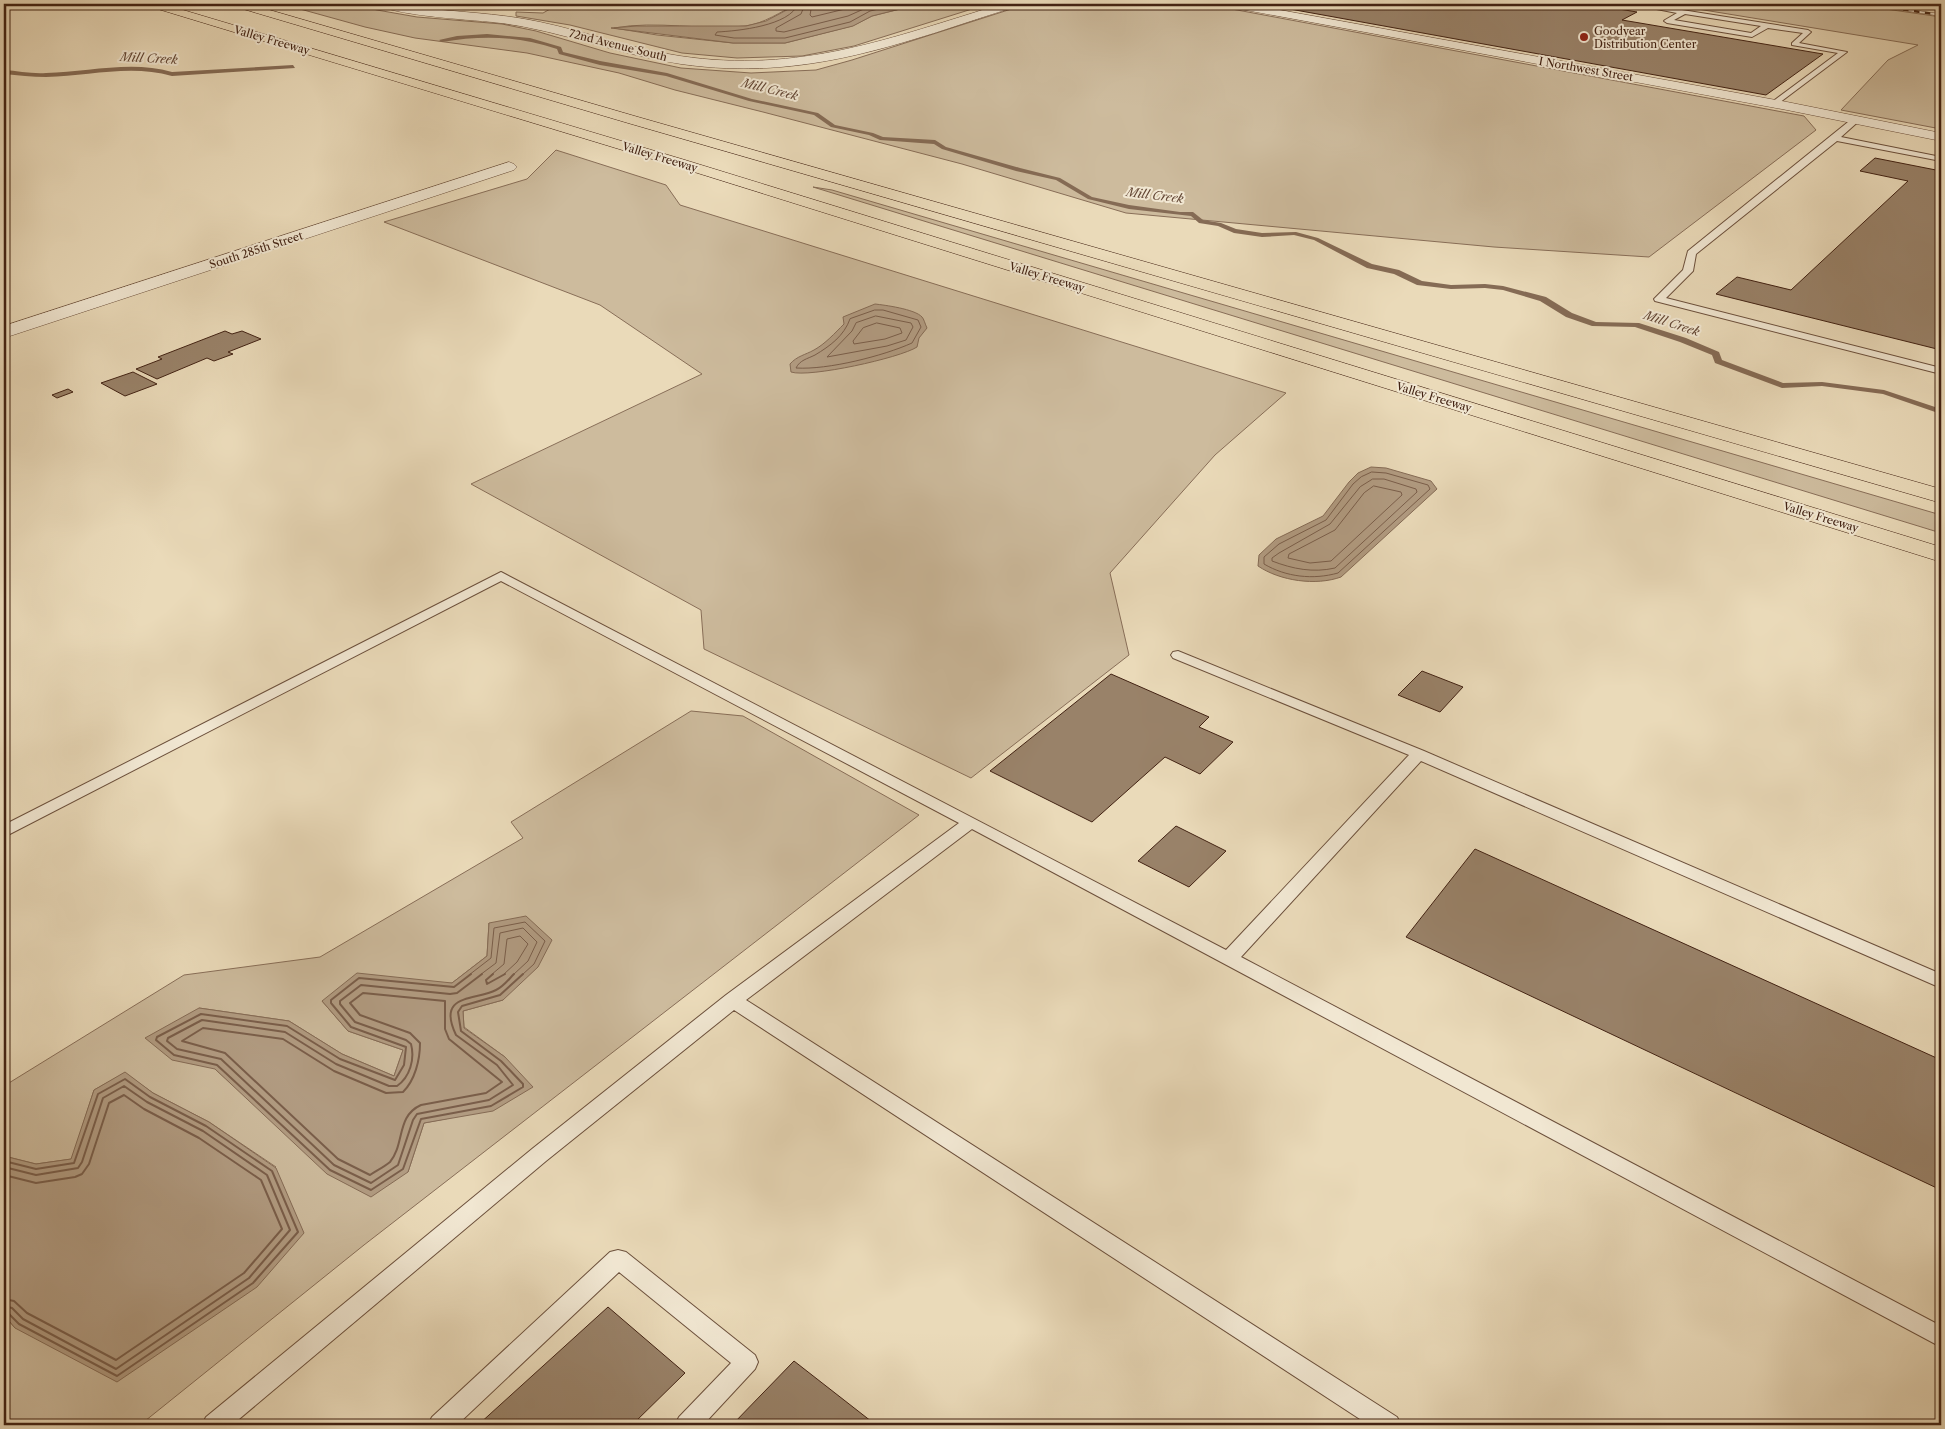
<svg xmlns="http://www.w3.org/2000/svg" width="1945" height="1429" font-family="'Libre Caslon Text',serif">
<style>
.green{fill:#cdbb9d;stroke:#886e58;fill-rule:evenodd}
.water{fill:#b19b81;stroke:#856b55}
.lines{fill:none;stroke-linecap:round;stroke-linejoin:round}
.shore-far1{stroke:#7a5e4a;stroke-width:1}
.shore{stroke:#7a5e4a;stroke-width:2}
.stream{fill:#856b55;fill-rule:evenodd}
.building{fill:#998269;stroke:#422213}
.service-casing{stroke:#6c503c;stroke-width:2}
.minor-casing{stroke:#6c503c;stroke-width:1}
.tertiary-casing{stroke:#6c503c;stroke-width:1}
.motorway-casing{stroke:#422213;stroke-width:1}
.service{fill:#f1e7d2;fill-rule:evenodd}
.minor{fill:#f1e7d2;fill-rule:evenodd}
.tertiary{fill:#f1e7d2;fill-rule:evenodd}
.motorway{fill:#eadab9;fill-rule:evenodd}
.rail-casing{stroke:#422213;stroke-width:2.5}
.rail{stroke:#f1e7d2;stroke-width:2;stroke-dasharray:5.5;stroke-linecap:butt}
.poi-dot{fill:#8f2418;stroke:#f1e7d2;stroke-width:2}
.labels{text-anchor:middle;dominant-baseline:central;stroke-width:4;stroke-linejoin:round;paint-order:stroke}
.far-poi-label{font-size:11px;fill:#422213;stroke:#f1e7d2;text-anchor:start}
.far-street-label{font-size:11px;fill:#422213;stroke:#f1e7d2}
.far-water-label{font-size:12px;font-style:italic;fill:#634634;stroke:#f1e7d2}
</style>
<rect width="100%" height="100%" fill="#eadab9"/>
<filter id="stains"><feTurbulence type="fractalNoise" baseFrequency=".004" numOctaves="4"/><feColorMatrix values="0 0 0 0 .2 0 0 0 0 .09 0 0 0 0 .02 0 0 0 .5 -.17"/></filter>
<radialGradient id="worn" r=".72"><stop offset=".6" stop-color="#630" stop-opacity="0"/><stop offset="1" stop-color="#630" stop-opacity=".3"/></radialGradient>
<!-- green -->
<path class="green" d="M 282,4 L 353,4 L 377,10 L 417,17 L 502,24 L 536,31 L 610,53 L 681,68 L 751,73 L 816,70 L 852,60 L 1027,4 L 1205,4 L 1804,116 L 1816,130 L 1649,257 L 1494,247 L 1126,213 L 962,164 L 763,112 L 675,90 L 619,73 L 527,53 L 415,38 L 365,27 Z
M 559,4 L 798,4 C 781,11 764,24 745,26 C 702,31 657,20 614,28 L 657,35 L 733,43 L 785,43 L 852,26 L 872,16 L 920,4 L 988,4 L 854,46 L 802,56 L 737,58 L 682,53 L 570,25 L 516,16 L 516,12 L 543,13 Z
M 1667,4 L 1851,4 L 1941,17 L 1941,129 L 1841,110 L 1888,60 L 1918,45 Z
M 556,150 L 666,185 L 680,205 L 1286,393 L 1215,455 L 1110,573 L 1129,655 L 971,778 L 704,649 L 701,610 L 471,484 L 702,374 L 600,305 L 384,222 L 527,179 Z
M 813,187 L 832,190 L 1941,515 L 1941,533 Z
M 691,711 L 743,716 L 919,815 L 364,1245 L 140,1425 L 4,1425 L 4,1315 L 15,1328 L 276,1167 L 209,1122 L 153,1093 L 125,1073 L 94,1090 L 72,1159 L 36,1164 L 4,1156 L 4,1086 L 184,975 L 320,957 L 523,838 L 511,822 ZM 489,923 L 503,1000 L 463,1011 L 464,1027 L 505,1057 L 450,1118 L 424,1123 L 408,1172 L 246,1097 L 215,1069 L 199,1008 L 289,1021 L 342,1054 L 394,1076 L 403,1050 L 348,1031 L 322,1001 L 452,983 L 487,956 Z"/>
<!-- water -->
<path class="water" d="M 798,4 L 920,4 L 872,16 L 853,26 L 785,43 L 733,43 L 611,28 L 637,26 L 746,26 L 766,21 Z
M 875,304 C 884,305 915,309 922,317 C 924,319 925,324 927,328 L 919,338 L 917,347 C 900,358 809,378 791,372 L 790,364 C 797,356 805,355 814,350 C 825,344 835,333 844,324 L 843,317 Z
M 1371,467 L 1386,468 L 1431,481 L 1437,489 L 1341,577 C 1316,586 1280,581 1258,566 L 1259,555 L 1276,539 L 1323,516 L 1349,482 L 1358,473 Z
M 526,916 L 552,940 L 538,967 L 503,1000 L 463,1011 L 464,1028 L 505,1057 L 533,1087 L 493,1111 L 424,1123 L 408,1172 L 371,1197 L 327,1174 L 215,1069 L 172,1060 L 145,1038 L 199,1008 L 289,1021 L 342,1054 L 394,1076 L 403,1050 L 348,1031 L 322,1001 L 357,973 L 452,983 L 487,956 L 489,923 Z
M 125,1072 L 153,1093 L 209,1122 L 276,1168 L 304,1233 L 257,1287 L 117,1382 L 15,1328 L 4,1315 L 4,1156 L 36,1164 L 71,1159 L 94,1090 Z"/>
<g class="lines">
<!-- shore-far1 -->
<path class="shore-far1" d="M 798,4 C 790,26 737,31 717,32 L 715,35 L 734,38 L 785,38 L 850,22 L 870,11 L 900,4
M 805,4 L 801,14 L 776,28 L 776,31 L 784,32 L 848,16 L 875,4
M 812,4 L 810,15 L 812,17 L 845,9 L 855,4
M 875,310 L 883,310 L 918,320 L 921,327 L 912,343 C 883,356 828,370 796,368 C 800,360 807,359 815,355 C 830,346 844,336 850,319 Z
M 876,316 L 911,323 L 913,327 L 906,340 L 887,346 L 827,357 L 852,331 L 856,323 Z
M 877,323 L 900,328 L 902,333 L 885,339 L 854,344 L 853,341 L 863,328 Z
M 1372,472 L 1386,473 L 1428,485 L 1430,489 L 1338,573 C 1313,580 1286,577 1264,564 L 1264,557 L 1279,544 L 1326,520 L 1353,484 L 1361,477 Z
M 1373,479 L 1384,479 L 1416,489 L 1417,492 L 1335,568 C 1313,573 1293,569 1272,561 L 1272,558 L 1279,553 L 1330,524 L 1360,487 Z
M 1374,486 L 1401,492 L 1402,495 L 1331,561 L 1310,563 L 1288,558 L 1289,554 L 1335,530 L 1364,493 Z
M 469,975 L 491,958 L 494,928 L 525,922 L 545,941 L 534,964 L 522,975
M 480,975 L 496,963 L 500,933 L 523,928 L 537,942 L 528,961 L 513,975
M 491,975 L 504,964 L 507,939 L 520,936 L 528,944 L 517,962 L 503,975"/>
<!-- shore -->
<path class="shore" d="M 471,974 L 454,987 L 359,978 L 331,1000 L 331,1003 L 351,1027 L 406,1047 L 404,1065 L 395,1080 L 340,1059 L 287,1026 L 201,1014 L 157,1037 L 156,1040 L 174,1055 L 217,1065 L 330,1170 L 371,1190 L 403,1169 L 421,1119 L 491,1106 L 523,1087 L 523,1084 L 501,1061 L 461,1031 L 458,1012 L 462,1006 L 500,995 L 523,974
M 482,974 L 457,993 L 450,994 L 361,985 L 340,1001 L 340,1004 L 355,1022 L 406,1040 L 411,1044 C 415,1059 410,1077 397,1086 L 389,1086 L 336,1064 L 285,1032 L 202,1020 L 168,1038 L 167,1041 L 177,1049 L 221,1059 L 334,1165 L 371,1183 L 398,1165 L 413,1120 L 417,1114 L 489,1100 L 513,1085 L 497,1065 L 456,1035 C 436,993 475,1001 496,990 C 503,987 509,979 514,974
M 493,974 L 486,980 L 487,984 L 505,974
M 363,993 L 445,1001 L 445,1029 L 449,1039 L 502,1082 L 486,1093 L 421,1105 C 396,1116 405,1144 390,1162 C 384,1167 376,1171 370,1175 L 338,1159 L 225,1053 L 182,1041 L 203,1028 L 283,1039 L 334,1071 L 386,1093 L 403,1092 C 415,1080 420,1060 420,1043 L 410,1033 L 360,1015 L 350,1003 Z
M 4,1161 L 36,1169 L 74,1163 L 98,1094 L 125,1079 L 150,1097 L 206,1126 L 272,1171 L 298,1232 L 253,1283 L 117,1376 L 19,1324 L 9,1314 L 4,1312
M 4,1167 L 36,1175 L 78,1168 L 82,1162 L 103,1098 L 124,1086 L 147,1102 L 203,1131 L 267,1175 L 290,1230 L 249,1278 L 116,1369 L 23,1319 L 12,1308 L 4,1306
M 4,1175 L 36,1183 L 75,1177 L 82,1174 L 89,1164 L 109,1103 L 124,1095 L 144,1109 L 199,1138 L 261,1180 L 282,1229 L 244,1273 L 116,1360 L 27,1313 L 14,1301 L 4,1299"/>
<!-- stream -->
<path class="stream" d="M 487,34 L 530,38 L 561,47 L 563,52 L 600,61 L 667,73 L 752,99 L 818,113 L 835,125 L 873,133 L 883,137 L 935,140 L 946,147 L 1020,168 L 1060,178 L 1092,197 L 1129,205 L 1180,212 L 1193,212 L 1203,220 L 1221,223 L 1236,229 L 1262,233 L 1296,232 L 1318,238 L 1372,264 L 1399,270 L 1422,281 L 1451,285 L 1485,284 L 1503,286 L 1546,297 L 1572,313 L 1596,322 L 1639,323 L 1686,338 L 1719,352 L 1722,360 L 1783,383 L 1822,382 L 1884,390 L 1941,409 L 1941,414 L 1883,394 L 1822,386 L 1782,388 L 1715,363 L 1712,355 L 1680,342 L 1635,327 L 1592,326 L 1566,317 L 1540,301 L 1503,290 L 1485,288 L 1451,289 L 1417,285 L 1394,274 L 1367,268 L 1314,240 L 1294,235 L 1262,237 L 1234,233 L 1218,226 L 1199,223 L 1191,216 L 1129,209 L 1088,199 L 1056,180 L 1016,171 L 942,149 L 934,144 L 880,140 L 869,135 L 831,127 L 814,115 L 749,101 L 666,76 L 600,65 L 559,54 L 557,49 C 519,36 482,35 442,42 L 439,40 L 457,36 Z
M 293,65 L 295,68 L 172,76 C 131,64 88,76 46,77 C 32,77 18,75 4,74 L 4,70 C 18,71 32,74 46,73 C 87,72 132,60 172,72 Z"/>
</g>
<!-- building -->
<path class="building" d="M 1262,4 L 1589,4 L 1637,12 L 1622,20 L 1823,54 L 1766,95 Z
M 1875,158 L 1941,171 L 1941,350 L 1716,294 L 1737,277 L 1791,290 L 1908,181 L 1860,171 Z
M 225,331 L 232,334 L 242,331 L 261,339 L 228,352 L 233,354 L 214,361 L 207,358 L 157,379 L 136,369 L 162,359 L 158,357 Z
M 133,372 L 157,384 L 125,396 L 101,383 Z
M 68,389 L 73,392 L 57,398 L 52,395 Z
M 1422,671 L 1463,687 L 1440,712 L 1398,695 Z
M 1111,674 L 1209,717 L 1199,727 L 1233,742 L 1200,774 L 1165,757 L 1092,822 L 990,771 Z
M 1176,826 L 1226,851 L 1189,887 L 1138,861 Z
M 1475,849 L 1941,1060 L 1941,1190 L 1406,937 Z
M 608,1307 L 685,1373 L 632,1425 L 478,1425 Z
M 794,1361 L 876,1425 L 732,1425 Z"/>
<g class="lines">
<!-- service casing -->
<g class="service-casing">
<path id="service" d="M 476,4 L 499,4 L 519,7 L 516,9 Z
M 1631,4 L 1644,4 L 1808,30 L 1811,32 L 1799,43 L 1847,52 L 1775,106 L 1772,106 L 1772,102 L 1838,53 L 1792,45 L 1792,43 L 1803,33 L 1768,28 L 1752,37 L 1667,23 L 1664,21 L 1665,20 L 1677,13 ZM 1685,14 L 1761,26 L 1751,33 L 1674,20 Z
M 1853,118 L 1860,120 L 1841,137 L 1941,157 L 1941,161 L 1837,141 L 1696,254 L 1693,271 L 1666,298 L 1941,368 L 1941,374 L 1655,301 L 1654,299 L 1683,270 L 1688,251 Z
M 501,572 L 1226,950 L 1409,755 L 1173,658 L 1171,655 L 1173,652 L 1178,651 L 1424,751 L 1941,974 L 1941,988 L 1421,761 L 1241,957 L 1941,1326 L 1941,1347 L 972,829 L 746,1000 L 1397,1417 L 1401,1425 L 1369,1425 L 734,1010 L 546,1161 L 232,1425 L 202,1425 L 206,1417 L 532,1149 L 726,995 L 959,823 L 501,581 L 4,837 L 4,825 Z
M 618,1250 L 626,1252 L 755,1355 L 758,1362 L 755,1369 L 703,1425 L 675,1425 L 679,1417 L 731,1363 L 619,1272 L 457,1425 L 428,1425 L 432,1417 L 610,1252 Z"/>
</g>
<!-- minor casing -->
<g class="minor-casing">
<path id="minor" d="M 1223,4 L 1247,4 L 1787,102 L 1941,133 L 1941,141 L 1787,110 L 1229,7 Z
M 509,162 L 514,164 L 517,167 L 514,170 L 4,338 L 4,326 Z"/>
</g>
<!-- tertiary casing -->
<g class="tertiary-casing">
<path id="tertiary" d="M 378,4 C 399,3 421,8 442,10 C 475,13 508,15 540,22 C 587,32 632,49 680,56 C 800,74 890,38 1002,4 L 1019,4 L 1017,6 C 901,43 807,82 681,64 C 620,55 562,31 501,23 C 479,20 390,16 378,4 Z"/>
</g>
<!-- motorway casing -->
<g class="motorway-casing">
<path id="motorway" d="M 146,4 L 163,4 L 685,160 L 1941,547 L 1941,562 L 675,166 L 148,6 Z
M 231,4 L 249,4 L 638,117 L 1941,489 L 1941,503 L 628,123 L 233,6 Z"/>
</g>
<!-- service -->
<use href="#service" class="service"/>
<!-- minor -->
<use href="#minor" class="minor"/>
<!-- tertiary -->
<use href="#tertiary" class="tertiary"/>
<!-- motorway -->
<use href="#motorway" class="motorway"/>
<!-- rail casing -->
<g class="rail-casing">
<path id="rail" d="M 1865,4 L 1941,15"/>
</g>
<!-- rail -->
<use href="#rail" class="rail"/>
</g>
<!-- markers -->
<circle class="poi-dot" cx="1584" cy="37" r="5"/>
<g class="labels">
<!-- far-poi labels -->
<g class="far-poi-label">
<text x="1594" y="31">Goodyear<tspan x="1594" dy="13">Distribution Center</tspan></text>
</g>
<!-- far-street labels -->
<g class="far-street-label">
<text transform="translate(272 40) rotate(16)">Valley Freeway</text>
<text transform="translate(618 45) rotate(14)">72nd Avenue South</text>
<text transform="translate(1586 69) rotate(10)">I Northwest Street</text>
<text transform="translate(660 157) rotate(17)">Valley Freeway</text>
<text transform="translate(256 250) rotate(-18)">South 285th Street</text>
<text transform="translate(1047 277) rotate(17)">Valley Freeway</text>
<text transform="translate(1434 397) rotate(17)">Valley Freeway</text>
<text transform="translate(1821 517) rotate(17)">Valley Freeway</text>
</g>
<!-- far-water labels -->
<g class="far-water-label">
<text transform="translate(149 58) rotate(3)">Mill Creek</text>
<text transform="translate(770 89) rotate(14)">Mill Creek</text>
<text transform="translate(1155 195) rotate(7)">Mill Creek</text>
<text transform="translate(1672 323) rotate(18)">Mill Creek</text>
</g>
</g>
<!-- margin -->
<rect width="1945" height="1429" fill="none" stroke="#eadab9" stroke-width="20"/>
<rect x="5" y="5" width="1935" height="1419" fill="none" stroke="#422213" stroke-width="2.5"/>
<rect x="10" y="10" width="1925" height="1409" fill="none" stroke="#422213"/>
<rect width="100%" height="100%" filter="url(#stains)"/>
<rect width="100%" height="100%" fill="url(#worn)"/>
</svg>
